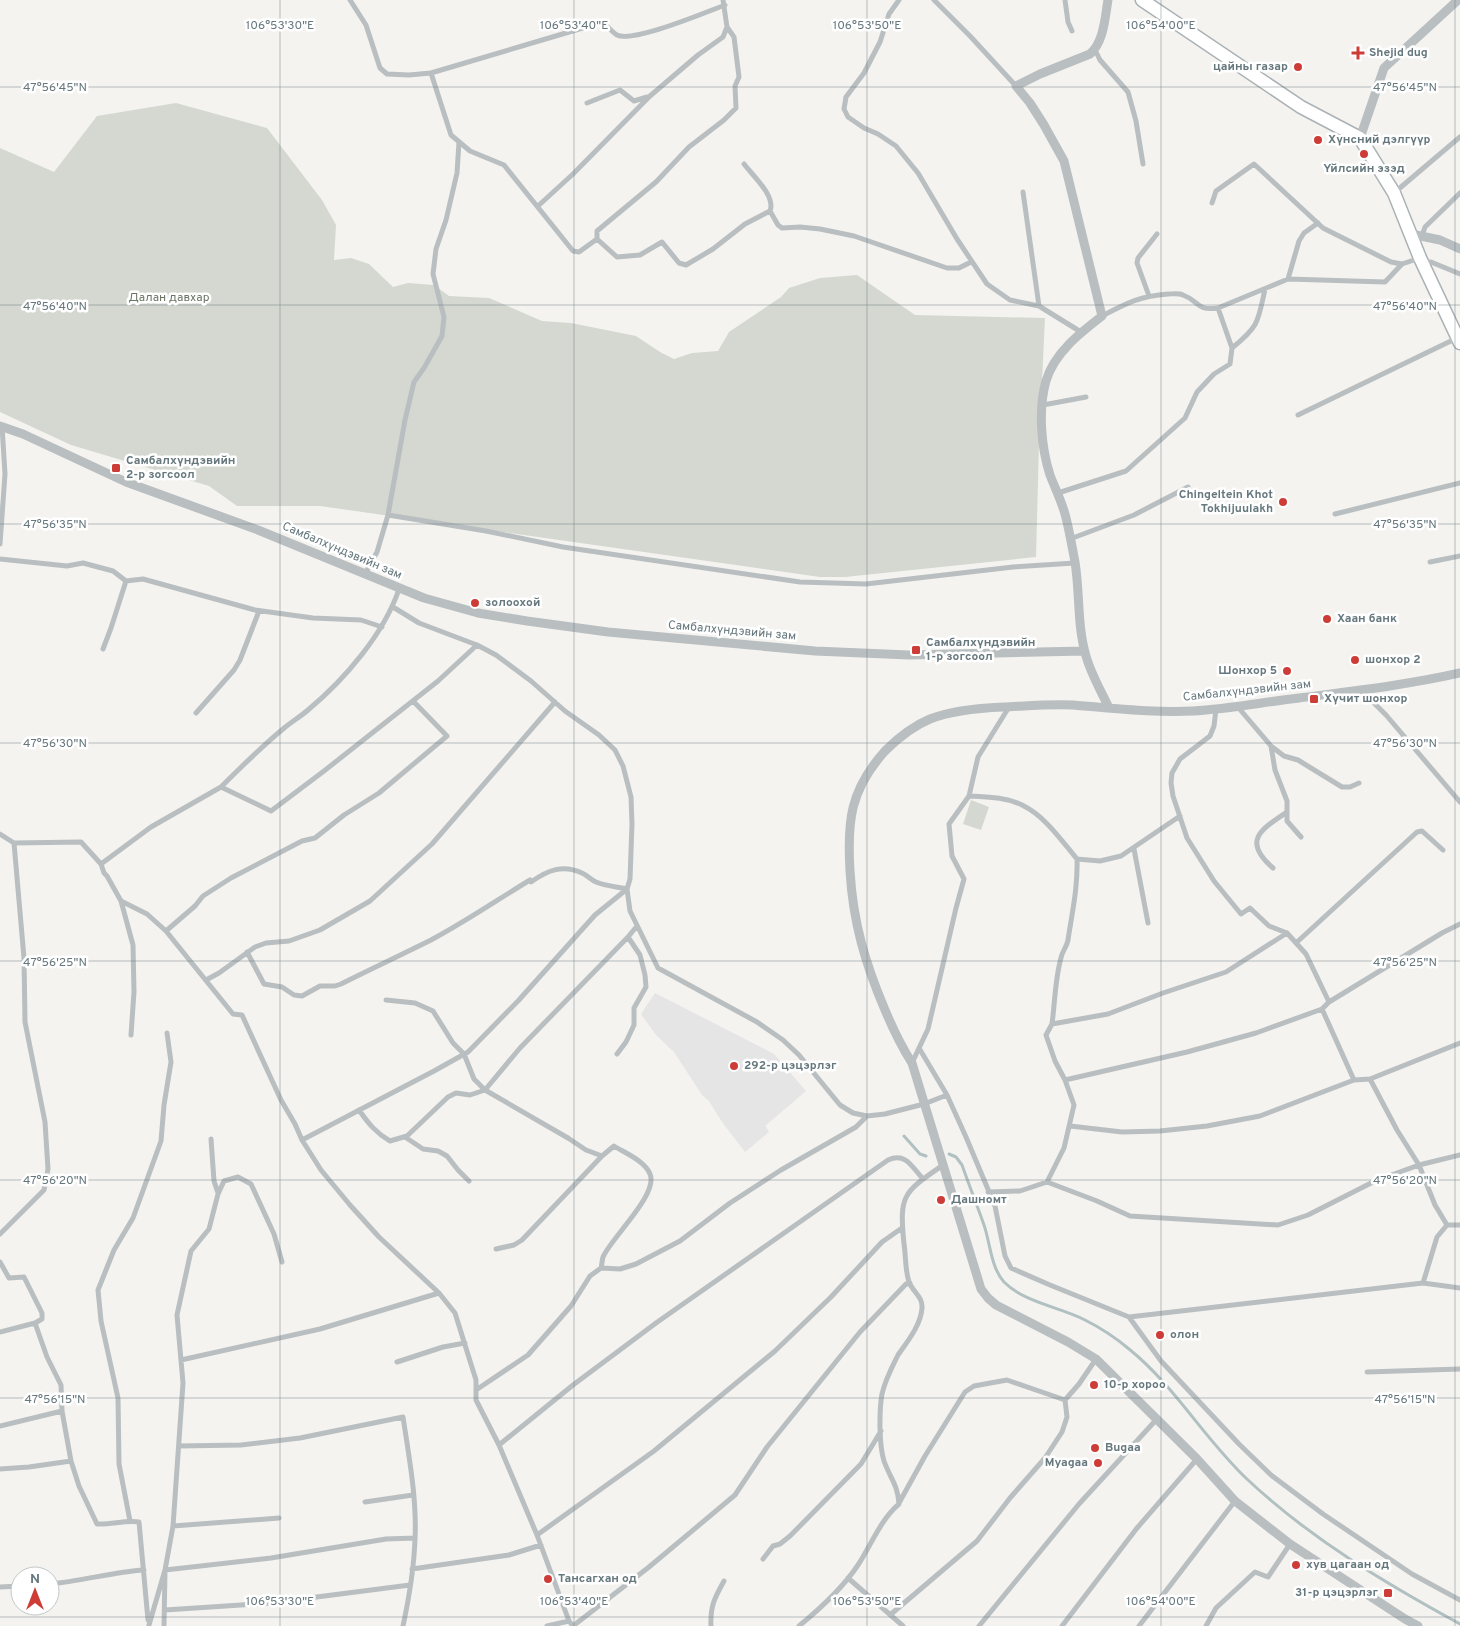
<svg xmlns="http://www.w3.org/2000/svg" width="1460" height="1626" font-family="Overpass,sans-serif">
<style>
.built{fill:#e4e5e4}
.green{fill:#d4d8d0}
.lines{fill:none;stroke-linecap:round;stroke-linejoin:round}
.stream{stroke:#b1c0c1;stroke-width:3}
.secondary-casing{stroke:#abb2b5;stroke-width:15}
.minor{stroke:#b9bec0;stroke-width:5}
.tertiary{stroke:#b9bec0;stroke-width:9}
.secondary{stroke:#fff;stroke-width:12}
.ticks{fill:none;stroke:#66787e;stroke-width:1;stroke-opacity:0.45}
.poi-dot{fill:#cd3c36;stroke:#fff;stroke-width:2}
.labels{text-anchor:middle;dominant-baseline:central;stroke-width:5;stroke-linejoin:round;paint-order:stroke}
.poi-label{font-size:12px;font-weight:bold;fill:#66787e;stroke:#fff;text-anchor:start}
.park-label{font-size:12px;fill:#6b7664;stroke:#fff}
.street-label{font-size:12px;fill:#66787e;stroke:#fff}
.ticks-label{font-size:12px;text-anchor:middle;fill:#66787e;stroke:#fff;stroke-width:5;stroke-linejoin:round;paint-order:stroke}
</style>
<rect width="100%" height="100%" fill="#f4f3f0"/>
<!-- built -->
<path class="built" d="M 655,993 L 774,1054 L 806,1091 L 765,1126 L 769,1132 L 745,1152 L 722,1122 L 709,1101 L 702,1095 L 674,1052 L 656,1035 L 641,1014 Z"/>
<!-- green -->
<path class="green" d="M 176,103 L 267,128 L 322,200 L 336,225 L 334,260 L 351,258 L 369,264 L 393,287 L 408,283 L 434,285 L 449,296 L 489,298 L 542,321 L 571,323 L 636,336 L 660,352 L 674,359 L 692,353 L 718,351 L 729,332 L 781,297 L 789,288 L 820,278 L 857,275 L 915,315 L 1045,318 L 1039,444 L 1036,557 L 845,577 L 820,577 L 320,506 L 237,506 L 209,486 L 71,445 L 0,412 L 0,148 L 54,172 L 97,116 Z
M 971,800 L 989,807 L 981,830 L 963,824 Z"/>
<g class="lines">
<!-- stream -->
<path class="stream" d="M 904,1136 L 920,1154 L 926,1156
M 949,1154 L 956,1157 L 962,1165 C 969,1185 977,1205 984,1225 C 990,1242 991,1268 1004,1282 C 1025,1303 1060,1307 1085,1320 C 1101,1328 1116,1338 1129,1349 C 1175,1386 1205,1440 1248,1480 C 1311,1539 1385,1583 1460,1624"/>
<!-- secondary casing -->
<g class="secondary-casing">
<path id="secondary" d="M 1142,0 L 1301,107 L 1360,138 L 1394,193 L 1420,258 L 1460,343"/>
</g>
<!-- minor -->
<path class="minor" d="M 350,0 L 366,25 L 380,68 L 387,74 L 409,75 L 431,73 L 603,22 C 607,26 612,32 617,35 C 633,43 706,12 725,5
M 899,0 L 889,14 L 880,42 L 864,73 L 846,97 L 844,109 L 848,117 L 864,128 L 878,134 L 896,146 L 918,173 L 957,239 L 987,284 L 1010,300 L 1039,306 L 1081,332
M 934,0 L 970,36 L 1016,86
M 1065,0 L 1068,22 L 1072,31
M 1095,50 L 1100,60 L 1128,92 L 1136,121 L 1143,164
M 431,73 L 451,135 L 470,151 L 504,165 L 573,251 L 579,252 L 597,239 L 617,257 L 640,255 L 662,242 L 679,263 L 686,265 L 713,249 L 745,224 L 770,211
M 587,103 L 620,90 L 634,101 L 647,97
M 744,164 C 753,176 776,196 770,211 L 778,225 L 782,228 L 800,227 L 820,229 L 854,236 L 947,268 L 959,268 L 971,262
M 1023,192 L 1039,306
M 1394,193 L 1460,137
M 1212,203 L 1216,191 L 1254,164 L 1323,228 L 1391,262 L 1402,264 L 1420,258
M 538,206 L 573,174 L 650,96 L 698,55 L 723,37 L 727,27
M 1422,236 L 1425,227 L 1460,193
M 597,239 L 597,231 L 656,182 L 689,147 L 724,120 L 736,108 L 735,86 L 739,77 L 734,37 L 727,27 L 723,0
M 1423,262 L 1431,262 L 1460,274
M 1288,279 L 1299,241 L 1304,233 L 1318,223
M 1149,296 L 1137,263 L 1138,258 L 1157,234
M 1102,316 C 1127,303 1140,296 1168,294 C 1173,294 1179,293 1183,295 C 1200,301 1195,311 1218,308 L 1288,279 L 1385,282 L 1402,264
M 1232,348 C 1259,326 1258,322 1265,289
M 1043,405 L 1086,397
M 1298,415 L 1457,338
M 1058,493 L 1126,471 L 1185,418 L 1197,392 L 1214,374 L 1230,364 L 1232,348 L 1218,308
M 1335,514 L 1460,483
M 388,515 L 405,420 L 414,382 L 424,368 L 442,336 L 444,317 L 433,274 L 436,249 L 446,220 L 457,173 L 459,142
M 1070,539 L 1134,515 L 1188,487
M 0,544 L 5,474 L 2,426
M 0,559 L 67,566 L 83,563 L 113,571 L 126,581 L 143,579 L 255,610 L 313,618 L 361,620 L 382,627
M 1430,562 L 1460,556
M 365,574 L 377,552 L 388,515 L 486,531 L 563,547 L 800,582 L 866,584 L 1013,567 L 1075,563
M 393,607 L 419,623 L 477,645 L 496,655 L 531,681 L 565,711 L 599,735 L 615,750 L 623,766 L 631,797 L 632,824 L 630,879 L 627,889 L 630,911 L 658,968 L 757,1022 L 783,1040 L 799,1055 L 840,1105 L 853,1113 L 867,1116 L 885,1114 L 924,1104 L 947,1095
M 103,649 L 111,628 L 126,581
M 1361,690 L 1386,715 L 1460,802
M 1237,706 L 1271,746 L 1275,770 L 1287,801 L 1287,821 L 1301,837
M 196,713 L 234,670 L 240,660 L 259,611
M 1271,746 L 1284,756 L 1298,760 L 1342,787 L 1350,787 L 1359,783
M 221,787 C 241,767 261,747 283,729 C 291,722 300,717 308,710 C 344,680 384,634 399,589
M 969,796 C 987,797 1006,797 1022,805 C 1045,816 1061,840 1077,859 L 1100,861 L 1121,856 L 1180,816
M 0,834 L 14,843 L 81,842 L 101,864 L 104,873 L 107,876 L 121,901 L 147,914 L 166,931 L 233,1014 L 242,1015 L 281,1100 L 295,1124 L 302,1140 L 321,1170 L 350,1205 L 379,1237 L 439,1293 L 455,1313 L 476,1380 L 476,1400 L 499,1445 L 537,1535 L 569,1621 L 573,1626
M 1134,849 L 1148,923
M 101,864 L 151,827 L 221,787 L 271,811 L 324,771 L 438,681 L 477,645
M 1273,868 C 1242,841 1260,830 1287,812
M 121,901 L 133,945 L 134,992 L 131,1035
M 166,931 L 195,906 L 203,896 L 231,878 L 302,841 L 315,838 L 344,815 L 379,793 L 447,736 L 413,701
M 1296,943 L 1417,832 L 1422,831 L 1443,850
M 247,952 L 264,984 L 282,987 L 294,995 L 302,996 L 320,986 L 335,986 L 341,984 C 371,969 401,955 431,940 C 465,922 497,900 530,880 L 531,882 C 548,870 563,864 582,873 C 587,875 591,880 596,882 C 606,886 617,887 627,889
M 206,980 L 219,973 L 255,947 L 266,943 L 289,941 L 320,930 L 370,901 L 432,844 L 555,702
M 386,1000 L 415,1003 L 433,1011 L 453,1043 L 464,1054 L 474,1079 L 485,1090
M 1329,1002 L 1442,933 L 1460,924
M 1052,1024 C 1055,1002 1055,979 1061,958 C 1062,952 1067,946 1068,940 C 1072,913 1078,887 1077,859
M 919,1048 L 947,1095 L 966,1137 L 995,1206 L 1005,1256 L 1011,1268 L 1050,1285 L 1129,1317 L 1161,1361 L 1239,1444 L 1271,1475 L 1323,1514 L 1412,1574 L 1460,1600
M 617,1054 L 626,1042 L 634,1025 L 634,1008 L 646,987 L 645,975 L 640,955 L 628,937
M 912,1063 L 928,1029 L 956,908 L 964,879 L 952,856 L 949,824 L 969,796 L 978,757 L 1009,707
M 1370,1079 L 1460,1043
M 1065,1080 L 1187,1052 L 1256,1033 L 1322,1009
M 359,1110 C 368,1123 376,1133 390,1141 L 407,1136 L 448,1097 L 456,1093 L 470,1095 L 485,1090
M 1070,1126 L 1122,1132 L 1160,1131 L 1207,1126 L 1260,1116 L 1354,1080
M 405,1137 L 423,1149 L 438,1151 L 447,1156 L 458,1170 L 469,1181
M 211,1139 L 214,1181 L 218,1193
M 302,1140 L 434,1071 L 468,1052 L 518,1001 L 595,915 L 627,889
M 1047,1182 L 1097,1201 L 1130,1216 L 1278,1225 L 1308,1215 L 1375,1181 L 1419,1165 L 1460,1155
M 988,1192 L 1020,1191 L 1047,1182 L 1064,1148 L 1074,1105 L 1065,1080 L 1055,1061 L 1046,1035 L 1052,1024 L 1108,1014 L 1163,993 L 1226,972 L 1287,933
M 1447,1225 L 1460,1225
M 0,1234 L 44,1190 L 48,1169 L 45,1122 L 25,1022 L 24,958 L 14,843
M 496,1249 L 514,1245 L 522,1240 L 602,1156
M 0,1262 L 9,1278 L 24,1277 L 42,1313 L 42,1319 L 35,1323
M 601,1268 C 602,1265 602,1260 603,1257 C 611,1238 659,1194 650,1174 C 645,1161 625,1153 614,1146 L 602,1156 L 586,1150 L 568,1138 L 485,1090 L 520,1048 L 628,937 L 637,926
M 1423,1283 L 1460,1288
M 1129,1317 L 1423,1283 L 1437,1237 L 1447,1225 L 1435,1205 L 1419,1165 L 1397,1130 L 1370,1079 L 1354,1080 L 1322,1009 L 1329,1002 L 1306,954 L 1287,933 L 1269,926 L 1250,908 L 1241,914 L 1214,881 L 1187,838 L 1173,796 L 1171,783 L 1172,773 L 1180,759 L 1210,736 L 1214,726 L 1216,709
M 0,1332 L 35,1323 L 47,1357 L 61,1385 L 62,1411
M 181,1360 L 320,1329 L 439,1293
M 397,1362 L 443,1347 L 465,1343
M 1367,1372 L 1460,1369
M 476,1390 L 528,1355 L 571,1306 L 590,1276 L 601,1268 L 620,1269 L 636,1264 L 680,1241 L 730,1203 L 781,1170 L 856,1127 L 867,1116
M 0,1426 L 62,1411 L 71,1461 L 29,1467 L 0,1469
M 499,1445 L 573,1385 L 656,1323 L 888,1160 C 906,1152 912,1167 923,1179
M 179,1446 L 241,1445 L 300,1438 L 403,1417 C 409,1457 417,1499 415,1539 C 414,1568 409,1598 403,1626
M 71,1461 L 79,1486 L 97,1524 C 111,1525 125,1520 139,1522 L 148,1620
M 365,1502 L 413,1495
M 899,1503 L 925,1456 L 965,1392 L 974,1386 L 1007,1380 L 1065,1400 L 1079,1384 L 1096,1359
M 130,1521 L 119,1464 L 118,1398 L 101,1321 L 98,1290 L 114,1250 L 133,1218 L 161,1141 L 164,1105 L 171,1062 L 167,1033
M 173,1526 L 279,1518
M 537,1535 L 654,1451 L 775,1351 L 831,1297 L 882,1242 L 902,1228
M 763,1559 L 773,1546 L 780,1544 L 790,1536 L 861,1464 L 881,1431
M 412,1569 L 509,1555 L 541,1545
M 848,1578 L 903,1626
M 50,1584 C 82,1581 113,1572 144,1570
M 0,1587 L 20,1586
M 165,1610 L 270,1603 L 410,1585
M 890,1615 L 977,1541 L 1010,1498 L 1045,1458 L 1062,1432 L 1067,1417 L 1065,1400
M 149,1625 L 165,1570 L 271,1558 L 386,1539 L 415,1538
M 164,1626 L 165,1570 L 173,1526 L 183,1383 L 177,1315 L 191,1251 L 209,1229 L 218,1194 L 224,1181 L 238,1177 L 251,1184 L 274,1234 L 282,1262
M 547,1626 L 569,1621
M 573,1626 L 649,1567 L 735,1495 L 767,1447 L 860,1332 L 906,1284 L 910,1283
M 711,1626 C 710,1606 715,1597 724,1581
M 799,1626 C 821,1608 842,1589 858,1565 C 871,1545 881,1519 899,1504 C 898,1485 890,1478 884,1461 C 879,1445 879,1411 882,1394 C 885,1380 892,1367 898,1355 C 907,1342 921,1325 922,1308 C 923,1297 913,1292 909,1282 C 905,1270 906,1257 904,1244 C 899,1194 903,1193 943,1165
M 979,1626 L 1079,1504 L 1156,1420
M 1062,1626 L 1137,1528 L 1197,1459
M 1139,1626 L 1235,1501
M 1206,1626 L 1216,1608 L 1255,1572 L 1268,1577 L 1290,1544"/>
<!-- tertiary -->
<path class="tertiary" d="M 1108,0 C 1105,17 1104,42 1090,54 L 1040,74 L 1016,86 L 1030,103 L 1044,125 L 1064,161 L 1102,316 C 1080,333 1054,353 1046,381 C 1038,409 1041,447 1050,475 C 1055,488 1061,500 1065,514 C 1069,529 1072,546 1075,562 C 1080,593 1077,626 1086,656 C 1091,674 1101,691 1109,708
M 1360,138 L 1384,68 L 1458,0
M 1411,234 L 1440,240 L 1460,249
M 0,426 L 23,434 L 126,482 L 258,530 L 424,598 L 478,613 L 527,621 L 608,632 L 815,651 L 909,655 L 1084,651
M 1418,1626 L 1405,1619 L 1290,1544 L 1235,1501 L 1197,1459 L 1096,1359 L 1068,1342 L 996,1305 L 988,1298 L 981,1289 L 912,1063 C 901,1046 893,1029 885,1010 C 865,963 853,922 850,871 C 847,821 850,790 885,751 C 898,738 913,726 930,719 C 953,710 979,708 1003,707 C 1026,706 1050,704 1073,705 C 1113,708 1153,713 1193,711 C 1229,709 1264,702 1299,698 C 1353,691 1407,685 1460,673"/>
<!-- secondary -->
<use href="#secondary" class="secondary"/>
</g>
<!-- ticks -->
<path class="ticks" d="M 280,0 L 280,1626M 574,0 L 574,1626M 867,0 L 867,1626M 1161,0 L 1161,1626M 1455,0 L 1455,1626M 0,87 L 1460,87M 0,305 L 1460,305M 0,524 L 1460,524M 0,743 L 1460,743M 0,961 L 1460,961M 0,1180 L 1460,1180M 0,1398 L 1460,1398M 0,1617 L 1460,1617"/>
<!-- markers -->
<g class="poi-dot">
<path d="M1355.5 45.5h5v5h5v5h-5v5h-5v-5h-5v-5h5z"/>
<circle cx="1298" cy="67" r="5"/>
<circle cx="1318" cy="140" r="5"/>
<circle cx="1364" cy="154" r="5"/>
<rect x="111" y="463" width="10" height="10" rx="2.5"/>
<circle cx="1283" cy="502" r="5"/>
<circle cx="475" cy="603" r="5"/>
<circle cx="1327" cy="619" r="5"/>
<rect x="911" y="645" width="10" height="10" rx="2.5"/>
<circle cx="1355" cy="660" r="5"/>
<circle cx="1287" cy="671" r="5"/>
<rect x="1309" y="694" width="10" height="10" rx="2.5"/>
<circle cx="734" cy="1066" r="5"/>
<circle cx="941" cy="1200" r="5"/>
<circle cx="1160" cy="1335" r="5"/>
<circle cx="1094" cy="1385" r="5"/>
<circle cx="1095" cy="1448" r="5"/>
<circle cx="1098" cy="1463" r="5"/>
<circle cx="1296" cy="1565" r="5"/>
<circle cx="548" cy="1579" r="5"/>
<rect x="1383" y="1588" width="10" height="10" rx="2.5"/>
</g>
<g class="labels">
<!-- poi labels -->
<g class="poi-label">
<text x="1369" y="53">Shejid dug</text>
<text x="1288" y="67" text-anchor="end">цайны газар</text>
<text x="1328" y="140">Хүнсний дэлгүүр</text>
<text x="1364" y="169" text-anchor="middle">Үйлсийн эзэд</text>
<text x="126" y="461">Самбалхүндэвийн<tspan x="126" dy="14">2-р зогсоол</tspan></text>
<text x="1273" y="495" text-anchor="end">Chingeltein Khot<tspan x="1273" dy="14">Tokhijuulakh</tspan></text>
<text x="485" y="603">золоохой</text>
<text x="1337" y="619">Хаан банк</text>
<text x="926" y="643">Самбалхүндэвийн<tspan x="926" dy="14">1-р зогсоол</tspan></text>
<text x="1365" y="660">шонхор 2</text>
<text x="1277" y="671" text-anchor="end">Шонхор 5</text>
<text x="1324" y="699">Хүчит шонхор</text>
<text x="744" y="1066">292-р цэцэрлэг</text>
<text x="951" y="1200">Дашномт</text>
<text x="1170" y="1335">олон</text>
<text x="1104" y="1385">10-р хороо</text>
<text x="1105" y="1448">Bugaa</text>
<text x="1088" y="1463" text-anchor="end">Myagaa</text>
<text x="1306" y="1565">хув цагаан од</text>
<text x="558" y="1579">Тансагхан од</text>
<text x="1378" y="1593" text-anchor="end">31-р цэцэрлэг</text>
</g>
<!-- park labels -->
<g class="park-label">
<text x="169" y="298">Далан давхар</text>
</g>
<!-- street labels -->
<g class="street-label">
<text transform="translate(342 551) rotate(23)">Самбалхүндэвийн зам</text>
<text transform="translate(732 631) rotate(5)">Самбалхүндэвийн зам</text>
<text transform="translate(1247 691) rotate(-6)">Самбалхүндэвийн зам</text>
</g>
</g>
<g class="ticks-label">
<text x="280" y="29">106°53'30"E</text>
<text x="574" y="29">106°53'40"E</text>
<text x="867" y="29">106°53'50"E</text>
<text x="1161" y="29">106°54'00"E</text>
<text x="55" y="91">47°56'45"N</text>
<text x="1405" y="91">47°56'45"N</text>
<text x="55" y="310">47°56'40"N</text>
<text x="1405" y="310">47°56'40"N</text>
<text x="55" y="528">47°56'35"N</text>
<text x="1405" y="528">47°56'35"N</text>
<text x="55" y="747">47°56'30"N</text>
<text x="1405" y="747">47°56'30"N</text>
<text x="55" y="966">47°56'25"N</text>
<text x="1405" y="966">47°56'25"N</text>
<text x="55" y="1184">47°56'20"N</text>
<text x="1405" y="1184">47°56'20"N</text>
<text x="55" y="1403">47°56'15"N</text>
<text x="1405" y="1403">47°56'15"N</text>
<text x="280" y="1605">106°53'30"E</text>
<text x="574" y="1605">106°53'40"E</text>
<text x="867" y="1605">106°53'50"E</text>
<text x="1161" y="1605">106°54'00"E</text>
</g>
<!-- north arrow -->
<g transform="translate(35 1591)"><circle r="24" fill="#ffffff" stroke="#c2c9cb"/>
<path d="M0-4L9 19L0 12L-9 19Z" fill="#cd3c36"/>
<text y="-8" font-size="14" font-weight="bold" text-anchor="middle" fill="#66787e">N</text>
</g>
</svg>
